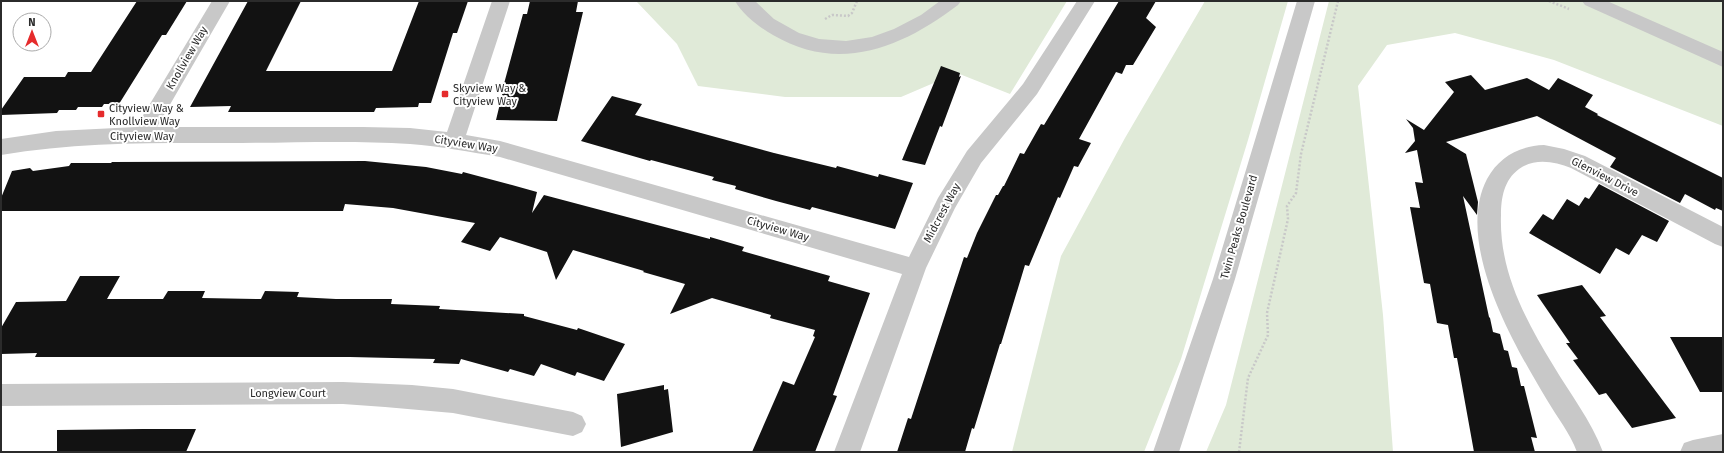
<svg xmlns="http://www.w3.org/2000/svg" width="1724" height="453" font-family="'Fira Sans',sans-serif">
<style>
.green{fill:#e0ead8}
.building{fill:#121212}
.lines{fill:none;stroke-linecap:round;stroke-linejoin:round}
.path{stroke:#c8c8c8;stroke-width:2.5;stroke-dasharray:2 2;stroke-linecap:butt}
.minor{fill:#c8c8c8;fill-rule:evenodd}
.poi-dot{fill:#e52b2c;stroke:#fff;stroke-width:1.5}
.labels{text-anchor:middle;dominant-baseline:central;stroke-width:4;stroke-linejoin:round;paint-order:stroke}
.street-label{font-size:11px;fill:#2b2b2b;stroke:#fff}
.poi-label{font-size:11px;fill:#2b2b2b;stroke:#fff;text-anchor:start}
</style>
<rect width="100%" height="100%" fill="#fff"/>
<!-- green -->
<path class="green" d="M 636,1 L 1067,1 L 1010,94 L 957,73 L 901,97 L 785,97 L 698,86 L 677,44 Z
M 1205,1 L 1288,1 L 1248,140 L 1181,359 L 1144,452 L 1012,452 L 1061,256 L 1125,138 Z
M 1329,1 L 1723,1 L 1723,126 L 1554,60 L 1455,33 L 1387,45 L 1358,86 L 1383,315 L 1393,452 L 1206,452 L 1226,405 Z"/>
<!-- building -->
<path class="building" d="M 137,1 L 187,1 L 166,35 L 162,35 L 119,104 L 104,104 L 102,107 L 78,107 L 76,110 L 59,110 L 57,113 L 1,115 L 1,110 L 24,77 L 65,77 L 68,72 L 91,72 Z
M 248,1 L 301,1 L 266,71 L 392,71 L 419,1 L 468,1 L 457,33 L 453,33 L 431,103 L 419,103 L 418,107 L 376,108 L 374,112 L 228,112 L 231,106 L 190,107 Z
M 530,1 L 578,1 L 576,12 L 583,12 L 557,121 L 496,120 L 503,91 L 502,91 L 523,14 L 527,14 Z
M 1119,1 L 1156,1 L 1146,18 L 1156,27 L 1133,65 L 1126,65 L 1122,74 L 1116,72 L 1079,139 L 1091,143 L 1078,167 L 1074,166 L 1060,198 L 1058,197 L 1029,266 L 1025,265 L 1001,344 L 1000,344 L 974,429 L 972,428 L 965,452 L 897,452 L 908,418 L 911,419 L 964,257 L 967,258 L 977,233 L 996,195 L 998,195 L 1003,186 L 1004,186 L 1020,153 L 1024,154 L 1041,124 L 1044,125 Z
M 941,66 L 960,73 L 959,77 L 961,76 L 942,127 L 940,126 L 925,165 L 902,160 Z
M 1471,75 L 1485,90 L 1527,78 L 1549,90 L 1558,78 L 1593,95 L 1585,107 L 1598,114 L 1597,115 L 1723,178 L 1723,211 L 1716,208 L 1715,210 L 1685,194 L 1680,203 L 1610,167 L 1616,158 L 1537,116 L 1446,142 L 1466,154 L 1478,202 L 1477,215 L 1463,196 L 1489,317 L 1490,318 L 1493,332 L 1500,334 L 1504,350 L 1508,351 L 1512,367 L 1517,368 L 1521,386 L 1524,386 L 1537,438 L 1531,437 L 1535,452 L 1474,452 L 1457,358 L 1454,358 L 1448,325 L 1437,323 L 1430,284 L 1424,283 L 1410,207 L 1420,208 L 1415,182 L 1423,183 L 1417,150 L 1405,153 L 1415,141 L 1413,128 L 1406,119 L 1424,130 L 1454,92 L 1445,82 Z
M 612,96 L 642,104 L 635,115 L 774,153 L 836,168 L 837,166 L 878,177 L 879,174 L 913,183 L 895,229 L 812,207 L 810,210 L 776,201 L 735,189 L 736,186 L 712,180 L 714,177 L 651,160 L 650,161 L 581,141 Z
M 365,161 L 426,167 L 462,174 L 463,172 L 512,185 L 537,192 L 532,213 L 544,195 L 710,239 L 710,237 L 744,247 L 742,251 L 830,276 L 828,281 L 870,293 L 833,395 L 837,396 L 815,452 L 752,452 L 783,381 L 794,385 L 815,337 L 813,336 L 815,330 L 770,318 L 771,315 L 712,298 L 670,314 L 685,284 L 643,272 L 644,271 L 573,250 L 556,280 L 547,252 L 500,237 L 490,251 L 461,242 L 475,223 L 393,208 L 345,204 L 343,211 L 1,211 L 1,198 L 12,171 L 30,168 L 33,171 L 69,166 L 71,163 L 111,163 L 112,162 Z
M 1599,184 L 1669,221 L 1657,242 L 1642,235 L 1629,255 L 1616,248 L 1600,274 L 1529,233 L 1543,214 L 1553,220 L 1567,199 L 1579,206 L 1585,197 L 1589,199 Z
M 80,276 L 120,276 L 107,299 L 163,299 L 168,291 L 205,291 L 202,298 L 261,299 L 265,291 L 299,292 L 297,297 L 336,299 L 392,299 L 391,304 L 440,306 L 439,309 L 524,314 L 524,316 L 577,330 L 578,328 L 625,344 L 604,381 L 577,372 L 575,376 L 541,364 L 534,376 L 510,369 L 508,372 L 461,359 L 459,364 L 433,363 L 435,359 L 350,357 L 35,357 L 37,353 L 1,354 L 1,328 L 16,302 L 66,301 Z
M 1582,285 L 1606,316 L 1600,317 L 1676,418 L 1632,428 L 1606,393 L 1599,395 L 1573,360 L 1578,359 L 1566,343 L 1570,343 L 1537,295 Z
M 1670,337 L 1723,337 L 1723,392 L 1700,392 Z
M 664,385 L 664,390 L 668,389 L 673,432 L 621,447 L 617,394 Z
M 143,429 L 196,429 L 186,452 L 57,452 L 57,430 Z"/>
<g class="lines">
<!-- path -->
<path class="path" d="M 1549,1 L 1569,9
M 825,19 L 832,15 L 848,16 L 852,13 L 857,1
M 1239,452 L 1248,378 L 1268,335 L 1267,313 L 1288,219 L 1287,206 L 1296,193 L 1301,154 L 1338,1"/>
<!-- minor -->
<path class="minor" d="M 212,1 L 230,1 L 157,127 L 363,127 L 410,128 L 447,132 L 492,1 L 510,1 L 466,135 L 500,141 L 909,257 L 938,198 L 967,151 L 1023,84 L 1077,1 L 1095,1 L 1037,94 L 981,163 L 955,208 L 926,268 L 860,452 L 834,452 L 902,274 L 500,157 C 470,152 440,146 410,144 C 349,140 288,143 228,143 C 152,143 76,142 1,155 L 1,139 L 56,131 L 136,127 Z
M 735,1 L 755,1 L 774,19 L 799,33 L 819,39 L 846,41 L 872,37 L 894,29 L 921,15 L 940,1 L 961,1 L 958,5 C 903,47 839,74 773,35 C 759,27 743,15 735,1 Z
M 1297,1 L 1315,1 L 1235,279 L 1179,452 L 1153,452 L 1213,279 Z
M 1582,1 L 1607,1 L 1723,52 L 1723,67 L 1585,5 Z
M 1544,145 L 1564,149 L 1585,156 L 1723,227 L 1723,247 L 1715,244 L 1571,168 C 1554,161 1534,158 1519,169 C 1504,180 1501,198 1501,215 C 1499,271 1525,319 1553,365 C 1570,394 1591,420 1603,452 L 1577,452 C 1570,433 1557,417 1547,400 C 1514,345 1454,243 1487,179 C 1499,157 1519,146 1544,145 Z
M 343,382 L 412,385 L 453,389 L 573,412 L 582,416 L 586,424 L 582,432 L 573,436 L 453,413 L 385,407 L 343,404 L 1,406 L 1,384 Z
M 1723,434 L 1723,452 L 1680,452 L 1684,443 L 1693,440 Z"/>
</g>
<!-- markers -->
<g class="poi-dot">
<rect x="441" y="90" width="8" height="8" rx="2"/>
<rect x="97" y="110" width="8" height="8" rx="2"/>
</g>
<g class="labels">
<!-- street labels -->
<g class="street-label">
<text transform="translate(187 58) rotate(-60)">Knollview Way</text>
<text x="142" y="136">Cityview Way</text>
<text transform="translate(466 144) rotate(9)">Cityview Way</text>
<text transform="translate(1605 177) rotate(27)">Glenview Drive</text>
<text transform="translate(942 213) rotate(-62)">Midcrest Way</text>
<text transform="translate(1239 227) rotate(-74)">Twin Peaks Boulevard</text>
<text transform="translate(778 229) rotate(16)">Cityview Way</text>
<text x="288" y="393">Longview Court</text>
</g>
<!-- poi labels -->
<g class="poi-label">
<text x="453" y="88">Skyview Way &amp;<tspan x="453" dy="13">Cityview Way</tspan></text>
<text x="109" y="108">Cityview Way &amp;<tspan x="109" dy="13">Knollview Way</tspan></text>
</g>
</g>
<!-- border -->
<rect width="1724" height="453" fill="none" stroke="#2b2b2b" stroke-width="4"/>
<!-- north arrow -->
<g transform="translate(32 32)"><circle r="19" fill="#ffffff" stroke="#aaaaaa"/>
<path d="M0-3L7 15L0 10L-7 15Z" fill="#e52b2c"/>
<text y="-6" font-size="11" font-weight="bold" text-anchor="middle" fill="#2b2b2b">N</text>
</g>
</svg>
